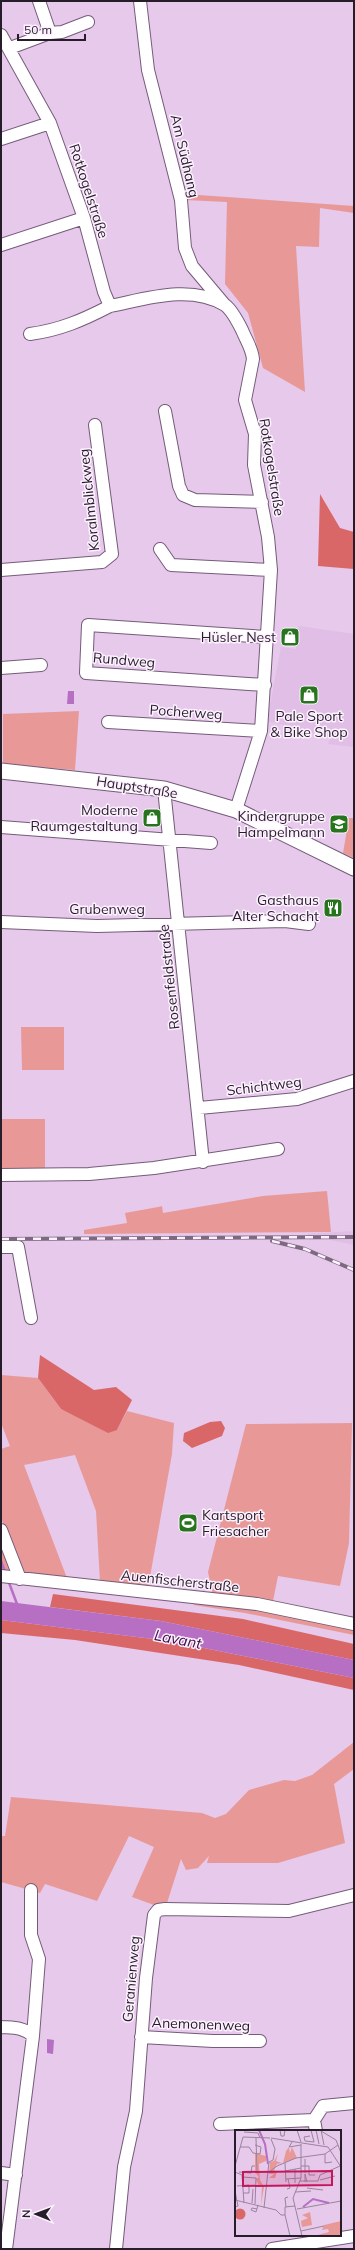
<svg xmlns="http://www.w3.org/2000/svg" width="355" height="2250" font-family="Mulish,sans-serif">
<style>
.built{fill:#e0bee6}
.green{fill:#e89997}
.forest{fill:#da6768}
.water{fill:#b76fc4}
.lines{fill:none;stroke-linecap:round;stroke-linejoin:round}
.stream{stroke:#b76fc4;stroke-width:2.5}
.minor-casing{stroke:#755b79;stroke-width:14}
.major-casing{stroke:#755b79;stroke-width:17}
.minor{stroke:#fff;stroke-width:12}
.major{stroke:#fff;stroke-width:15}
.rail-casing{stroke:#7d6a80;stroke-width:4}
.rail{stroke:#fdf1ff;stroke-width:2.5;stroke-dasharray:8;stroke-linecap:butt}
.labels{text-anchor:middle;dominant-baseline:central;stroke-width:3;stroke-linejoin:round;paint-order:stroke}
.street-label{font-size:14px;fill:#271c29;stroke:#fdf1ff}
.poi-label{font-size:14px;fill:#271c29;stroke:#fdf1ff;text-anchor:end}
.water-label{font-size:15px;font-style:italic;fill:#3f1148;stroke:#fdf1ff}
.inset-river{fill:none;stroke:#b76fc4;stroke-width:2}
.inset-road{fill:none;stroke:#9a849d;stroke-width:1}
.view{fill:#c2185b;fill-opacity:0.15;stroke:#c2185b;stroke-width:2}
.inset-edge{fill:none;stroke:#271c29;stroke-width:2}
</style>
<rect width="100%" height="100%" fill="#e6c9eb"/>
<!-- built -->
<path class="built" d="M 299,626 L 354,634 L 354,747 L 328,744 L 331,737 L 267,721 L 281,647 L 296,649 Z
M 354,1231 L 354,1245 L 331,1240 L 309,1240 L 308,1234 Z"/>
<!-- green -->
<path class="green" d="M 184,194 L 354,206 L 354,213 L 320,208 L 319,247 L 296,246 L 305,392 L 263,368 L 248,313 L 225,284 L 227,202 L 185,200 Z
M 79,711 L 75,770 L 3,764 L 3,714 Z
M 349,818 L 354,818 L 354,858 L 343,853 Z
M 21,1027 L 64,1027 L 64,1070 L 22,1070 Z
M 1,1119 L 45,1119 L 45,1172 L 1,1171 Z
M 327,1191 L 331,1232 L 84,1234 L 84,1230 L 127,1223 L 125,1213 L 158,1207 L 162,1206 L 163,1213 L 263,1196 Z
M 1,1375 L 38,1378 L 61,1409 L 117,1430 L 127,1411 L 174,1423 L 172,1454 L 148,1588 L 100,1582 L 96,1511 L 75,1455 L 24,1465 L 67,1578 L 27,1574 L 20,1567 L 1,1518 L 1,1449 L 10,1446 L 1,1423 Z
M 352,1423 L 349,1543 L 340,1586 L 278,1576 L 273,1601 L 213,1596 L 208,1572 L 246,1424 Z
M 1,1544 L 9,1570 L 1,1570 Z
M 194,1603 L 250,1608 L 354,1629 L 354,1635 L 245,1613 L 194,1605 Z
M 354,1742 L 354,1769 L 334,1784 L 345,1843 L 278,1863 L 207,1863 L 209,1856 L 198,1868 L 186,1870 L 181,1859 L 167,1903 L 154,1905 L 132,1897 L 154,1847 L 129,1836 L 97,1901 L 45,1884 L 40,1893 L 1,1882 L 1,1836 L 5,1836 L 11,1797 L 202,1813 L 215,1818 L 226,1814 L 249,1790 L 284,1780 L 295,1781 L 312,1775 Z"/>
<!-- forest -->
<path class="forest" d="M 320,494 L 340,528 L 354,532 L 354,569 L 318,566 Z
M 40,1355 L 94,1390 L 116,1387 L 132,1400 L 117,1430 L 108,1433 L 61,1409 L 38,1378 Z
M 221,1421 L 225,1428 L 222,1436 L 192,1448 L 183,1441 L 184,1433 L 210,1422 Z
M 53,1594 L 243,1619 L 354,1644 L 354,1660 L 161,1621 L 50,1607 Z
M 1,1620 L 169,1641 L 354,1678 L 354,1690 L 239,1665 L 75,1640 L 1,1633 Z"/>
<!-- water -->
<path class="water" d="M 68,691 L 74,691 L 74,704 L 67,704 Z
M 1,1601 L 161,1621 L 354,1660 L 354,1678 L 169,1641 L 1,1620 Z
M 47,2039 L 54,2040 L 53,2054 L 47,2053 Z"/>
<g class="lines">
<!-- stream -->
<path class="stream" d="M 1,1561 L 5,1572
M 8,1580 L 17,1604"/>
<!-- minor casing -->
<g class="minor-casing">
<path id="minor" d="M 140,1 L 148,70 L 181,200 L 185,248 L 192,266 L 224,304
M 50,33 L 62,32 L 88,22
M 1,35 L 50,123 L 84,218 L 104,292 L 110,306 C 146,299 190,284 225,305 C 232,310 238,322 242,330 C 246,340 252,348 253,359 L 245,400 L 255,434 L 254,465 L 268,537 L 271,570 L 261,731 L 236,810
M 10,48 L 50,33 L 39,1
M 1,139 L 50,123
M 1,245 L 84,218
M 30,334 C 60,330 83,320 110,306
M 165,411 L 179,486 L 183,495 L 195,500 L 262,502
M 160,549 L 171,565 L 271,570
M 1,570 L 102,562 L 112,554 L 95,425
M 1,668 L 41,665
M 265,685 L 86,673 L 88,625 L 266,637
M 108,722 L 261,731
M 164,789 L 203,1162
M 1,827 L 211,843
M 1,922 L 97,926 L 285,921 L 309,924
M 199,1108 L 297,1099 L 354,1081
M 1,1175 L 89,1174 L 154,1168 L 278,1149
M 1,1247 L 18,1247 L 31,1318
M 1,1530 L 20,1579
M 1,1576 L 257,1604 L 354,1624
M 31,1890 L 31,1935 L 39,1959 L 33,2036
M 1,2027 C 14,2028 23,2027 33,2036 L 6,2249
M 141,2037 L 213,2041 L 260,2041
M 220,2124 L 314,2120
M 316,2131 L 314,2120 L 323,2106 L 354,2103
M 1,2173 L 16,2175
M 116,2249 L 124,2167 L 136,2111 L 146,1978 L 154,1915 L 158,1910 L 165,1909 L 289,1911 L 354,1895
M 272,2249 L 354,2236"/>
</g>
<!-- major casing -->
<g class="major-casing">
<path id="major" d="M 1,771 L 164,789 L 236,810 L 354,868"/>
</g>
<!-- minor -->
<use href="#minor" class="minor"/>
<!-- major -->
<use href="#major" class="major"/>
<!-- rail casing -->
<g class="rail-casing">
<path id="rail" d="M 1,1239 L 354,1237
M 272,1241 L 305,1249 L 354,1270"/>
</g>
<!-- rail -->
<use href="#rail" class="rail"/>
</g>
<!-- icons -->
<defs>
<g id="shop-square" transform="scale(1)"><rect x="-9" y="-9" width="18" height="18" rx="4" fill="#26741b" stroke="#fdf1ff"/><path d="M-5-2.5h2.3a2.7 3.5 0 0 1 5.4 0H5L5.5 6h-11ZM-1.5-2.5h3a1.5 2.3 0 0 0-3 0Z" fill="#fff"/></g>
<g id="school-square" transform="scale(1)"><rect x="-9" y="-9" width="18" height="18" rx="4" fill="#26741b" stroke="#fdf1ff"/><path d="M0-5L7-2L0 1L-7-2ZM-4 1L0 2.5L4 1V4Q0 6-4 4Z" fill="#fff"/></g>
<g id="restaurant-square" transform="scale(1)"><rect x="-9" y="-9" width="18" height="18" rx="4" fill="#26741b" stroke="#fdf1ff"/><path d="M-5-6h1v4h1v-4h1v4h1v-4h1v5L-1.5 .5V6h-2V.5L-5-1ZM5-6V6H3V1.5H1.5Q1.5-4 5-6Z" fill="#fff"/></g>
<g id="stadium-square" transform="scale(1)"><rect x="-9" y="-9" width="18" height="18" rx="4" fill="#26741b" stroke="#fdf1ff"/><path d="M0-5a6.5 5 0 1 0 0 10a6.5 5 0 1 0 0-10ZM-3.5-1.8h7v3.6h-7Z" fill="#fff"/></g>
</defs>
<g fill-rule="evenodd">
<use href="#shop-square" x="290" y="637"/>
<use href="#shop-square" x="309" y="695"/>
<use href="#shop-square" x="152" y="818"/>
<use href="#school-square" x="339" y="824"/>
<use href="#restaurant-square" x="333" y="908"/>
<use href="#stadium-square" x="188" y="1523"/>
</g>
<g class="labels">
<!-- street labels -->
<g class="street-label">
<text transform="translate(185 156) rotate(77)">Am Südhang</text>
<text transform="translate(89 191) rotate(72)">Rotkogelstraße</text>
<text transform="translate(272 467) rotate(81)">Rotkogelstraße</text>
<text transform="translate(89 500) rotate(-96)">Koralmblickweg</text>
<text transform="translate(124 660) rotate(5)">Rundweg</text>
<text transform="translate(186 712) rotate(4)">Pocherweg</text>
<text transform="translate(137 787) rotate(9)">Hauptstraße</text>
<text x="107" y="909">Grubenweg</text>
<text transform="translate(169 977) rotate(-96)">Rosenfeldstraße</text>
<text transform="translate(264 1086) rotate(-7)">Schichtweg</text>
<text transform="translate(180 1581) rotate(6)">Auenfischerstraße</text>
<text transform="translate(131 1979) rotate(-85)">Geranienweg</text>
<text transform="translate(201 2024) rotate(2)">Anemonenweg</text>
</g>
<!-- poi labels -->
<g class="poi-label">
<text x="276" y="637">Hüsler Nest</text>
<text x="309" y="716" text-anchor="middle">Pale Sport<tspan x="309" dy="16">&amp; Bike Shop</tspan></text>
<text x="138" y="810">Moderne<tspan x="138" dy="16">Raumgestaltung</tspan></text>
<text x="325" y="816">Kindergruppe<tspan x="325" dy="16">Hampelmann</tspan></text>
<text x="319" y="900">Gasthaus<tspan x="319" dy="16">Alter Schacht</tspan></text>
<text x="202" y="1515" text-anchor="start">Kartsport<tspan x="202" dy="16">Friesacher</tspan></text>
</g>
<!-- water labels -->
<g class="water-label">
<text transform="translate(178 1639) rotate(11)">Lavant</text>
</g>
</g>
<!-- overview -->
<g transform="translate(235 2130)">
<rect width="106" height="106" fill="#e6c9eb"/>
<path d="M 58,12 L 54,17 L 55,23 L 57,17 L 62,28 L 48,33 L 51,21 ZM 20,23 L 31,26 L 31,31 L 24,34 L 25,50 L 29,57 L 26,75 L 27,56 L 24,56 L 21,49 L 24,47 L 20,42 ZM 43,24 L 41,31 L 47,33 L 42,34 L 39,40 L 42,42 L 40,48 L 34,48 L 39,44 L 34,44 L 35,32 L 39,31 ZM 75,82 L 77,95 L 67,97 L 66,91 L 73,88 L 67,85 ZM 106,91 L 106,106 L 79,106 L 94,102 L 93,99 L 87,100 L 89,95 Z" fill="#e89997"/>
<path d="M-0.5 84a5.5 5.5 0 1 1 11 0a5.5 5.5 0 1 1-11 0Z" fill="#da6768"/>
<path class="inset-river" d="M 24,0 L 30,14 L 33,34M 68,77 L 78,69 L 94,73"/>
<path class="inset-road" d="M 45,0 L 46,6 L 49,6 L 50,0M 62,0 L 66,12M 76,0 L 79,12M 81,0 L 84,14M 86,0 L 89,15M 86,1 L 101,10 L 106,23M 9,2 L 23,3 L 25,8M 75,6 L 69,7 L 70,11 L 79,12M 8,7 L 35,8M 21,8 L 22,41M 36,8 L 67,13M 57,12 L 54,17 L 66,15M 67,13 L 93,17 L 106,37M 66,14 L 66,48 L 58,68 L 67,106M 5,17 L 14,17 L 18,23 L 25,24 L 26,17 L 20,15M 90,24 L 90,33 L 97,32M 70,29 L 70,43M 50,33 L 51,52M 0,36 L 8,7M 66,36 L 74,36 L 74,45 L 80,45M 60,39 L 60,53M 50,41 L 66,38M 0,42 L 7,45 L 9,73M 4,42 L 16,43 L 17,36 L 20,36M 34,42 L 42,36 L 61,28 L 90,24 L 103,15M 7,47 L 21,48 L 20,74M 51,49 L 66,48M 85,50 L 100,46M 65,51 L 83,51 L 85,45 L 105,36M 70,52 L 70,44 L 72,52M 2,56 L 14,55 L 14,63 L 8,63M 72,58 L 88,60M 52,59 L 55,58 L 53,49M 0,61 L 3,76 L 0,77M 60,62 L 76,61M 0,70 L 41,80 L 46,85 L 50,85 L 50,77 L 60,76M 17,73 L 18,59M 51,77 L 50,68 L 53,67M 29,78 L 34,32 L 38,30 L 40,19 L 36,9M 22,79 L 17,78 L 16,80 L 21,82 L 23,75M 62,79 L 106,71M 50,85 L 55,106M 0,86 L 0,104M 66,101 L 89,96"/>
<path class="view" d="M 97,41 L 97,55 L 8,56 L 8,42 Z"/>
<rect width="106" height="106" class="inset-edge"/>
</g>
<!-- border -->
<rect width="355" height="2250" fill="none" stroke="#271c29" stroke-width="4"/>
<!-- north arrow -->
<g transform="translate(36 2214) rotate(271)" stroke="#fdf1ff" stroke-width="3" paint-order="stroke">
<path d="M0-3L7 15L0 10L-7 15Z" fill="#271c29"/>
<text y="-6" font-size="11" font-weight="bold" text-anchor="middle" fill="#271c29">N</text>
</g>
<!-- scale -->
<path d="M18 34v6h67v-6" fill="none" stroke="#271c29" stroke-width="2"/>
<text x="24" y="34" font-size="12" fill="#271c29" stroke="#fdf1ff" stroke-width="3" paint-order="stroke">50 m</text>
</svg>
